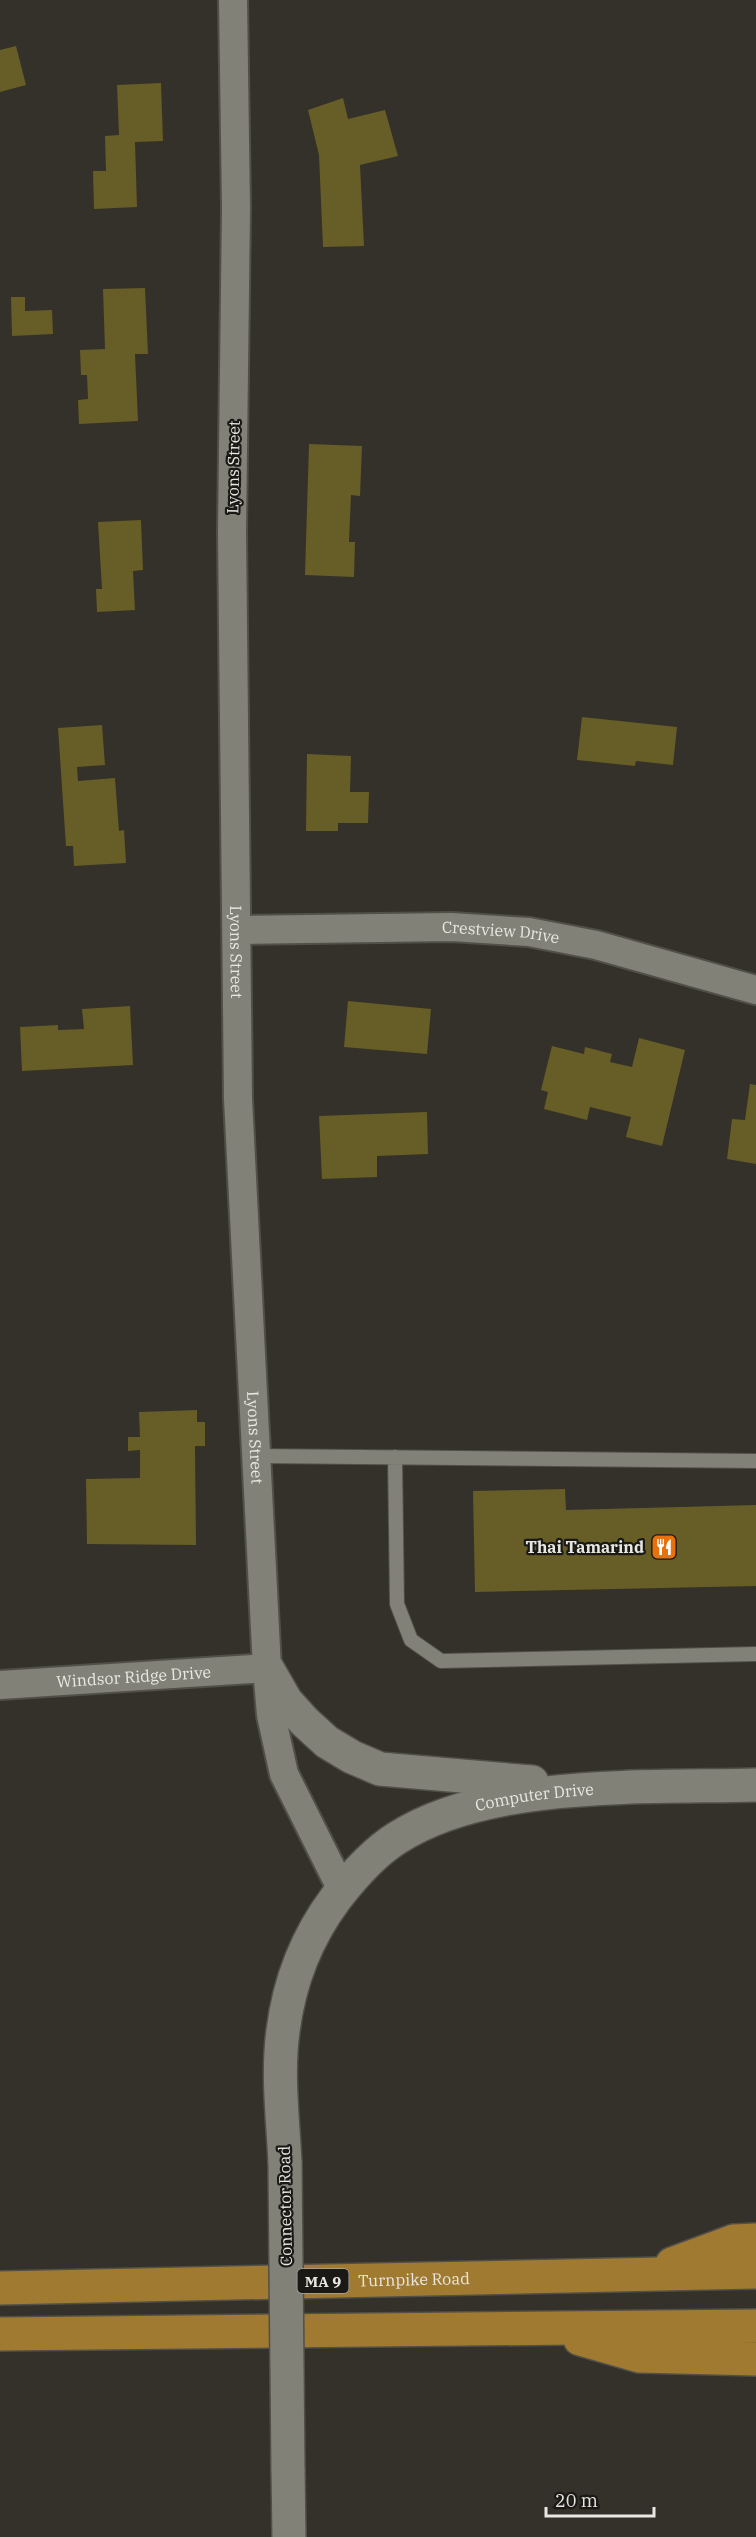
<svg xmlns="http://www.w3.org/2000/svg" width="756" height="2537" font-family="'IBM Plex Serif',serif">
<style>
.building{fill:#675d26}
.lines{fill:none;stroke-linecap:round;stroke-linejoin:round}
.service-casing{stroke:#504f48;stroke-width:16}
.minor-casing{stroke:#504f48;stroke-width:32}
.tertiary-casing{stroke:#504f48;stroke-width:36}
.trunk-casing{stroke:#504f48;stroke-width:36}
.service{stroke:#828178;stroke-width:14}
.minor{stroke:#828178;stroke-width:28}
.tertiary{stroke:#828178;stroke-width:33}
.trunk{stroke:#a07a31;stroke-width:33}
.tertiary-bridge-casing{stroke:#504f48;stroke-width:36;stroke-linecap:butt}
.tertiary-bridge{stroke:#828178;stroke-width:33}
.labels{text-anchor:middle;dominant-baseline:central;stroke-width:4.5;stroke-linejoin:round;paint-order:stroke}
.shield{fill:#1a1915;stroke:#aaa9a4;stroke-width:1.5}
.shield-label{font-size:15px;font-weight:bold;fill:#e8e7e2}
.street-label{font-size:16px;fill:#e8e7e2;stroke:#1a1915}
.poi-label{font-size:16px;font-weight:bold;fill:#e8e7e2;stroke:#1a1915;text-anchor:end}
</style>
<rect width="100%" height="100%" fill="#333129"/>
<!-- building -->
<path class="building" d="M 16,46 L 26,85 L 0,92 L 0,50 Z
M 161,83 L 163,141 L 135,142 L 137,207 L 94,209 L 93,171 L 106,171 L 105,136 L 119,135 L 117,85 Z
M 343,98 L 348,119 L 385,110 L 398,156 L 360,165 L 364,246 L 323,247 L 319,155 L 308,110 Z
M 145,288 L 148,354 L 135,354 L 138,421 L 79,424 L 78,400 L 88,399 L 87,375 L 81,375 L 80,350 L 105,349 L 103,289 Z
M 11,297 L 25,297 L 25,311 L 52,310 L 53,334 L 12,336 Z
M 309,444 L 362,446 L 360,496 L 351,495 L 349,542 L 355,542 L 354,577 L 305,575 Z
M 141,520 L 143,570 L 133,571 L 135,610 L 97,612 L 96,589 L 102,589 L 98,522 Z
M 582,717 L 677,727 L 673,765 L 636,761 L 635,766 L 577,760 Z
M 102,725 L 105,765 L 77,767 L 78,781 L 115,778 L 119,831 L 124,830 L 126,863 L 74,866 L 73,846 L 66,846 L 58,728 Z
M 307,754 L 351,756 L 350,792 L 369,792 L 368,823 L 338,823 L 338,831 L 306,831 Z
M 348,1001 L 431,1009 L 427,1054 L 344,1047 Z
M 130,1006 L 133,1065 L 22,1071 L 20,1027 L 58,1025 L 58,1030 L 84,1029 L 82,1009 Z
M 639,1038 L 685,1050 L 662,1146 L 626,1137 L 631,1117 L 590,1107 L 587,1120 L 544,1109 L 548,1092 L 541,1090 L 552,1046 L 584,1054 L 585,1047 L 612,1054 L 610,1062 L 632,1067 Z
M 750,1084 L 756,1085 L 756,1164 L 727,1159 L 732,1119 L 745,1120 Z
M 427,1112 L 428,1154 L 377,1156 L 377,1177 L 322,1179 L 319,1116 Z
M 197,1410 L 197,1422 L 205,1422 L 205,1446 L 195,1446 L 196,1545 L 87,1544 L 86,1479 L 140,1478 L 140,1450 L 128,1451 L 128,1437 L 140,1437 L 139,1412 Z
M 565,1489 L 566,1510 L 756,1505 L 756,1586 L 475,1592 L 473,1491 Z"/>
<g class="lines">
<!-- service casing -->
<g class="service-casing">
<path id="service" d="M 258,1456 L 756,1461
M 395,1457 L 397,1604 L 411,1640 L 441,1661 L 756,1654"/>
</g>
<!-- minor casing -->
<g class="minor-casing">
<g id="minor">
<path id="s1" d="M 233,0 L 236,208 L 232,532 L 238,1099 L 267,1668 L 271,1715 L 284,1774 L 342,1890"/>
<path id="s2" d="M 237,930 L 451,927 L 529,932 L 596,945 L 756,990"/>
<path id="s3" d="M 0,1685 L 267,1668"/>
</g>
</g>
<!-- tertiary casing -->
<g class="tertiary-casing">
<g id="tertiary">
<path d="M 267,1668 L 286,1701 L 305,1722 L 327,1742 L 352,1757 L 380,1769 L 532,1782"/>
<path id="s4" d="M 285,2163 C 283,2120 277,2074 283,2031 C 289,1983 306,1938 336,1898 C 353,1876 373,1853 397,1838 C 488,1779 649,1788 756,1785"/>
<path d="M 288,2469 L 289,2537"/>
</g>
</g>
<!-- trunk casing -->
<g class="trunk-casing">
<g id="trunk">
<path d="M 672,2264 L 734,2241 L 756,2240"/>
<path id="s5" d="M 0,2288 L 756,2272"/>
<path d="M 0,2334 L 756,2326"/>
<path d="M 580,2339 L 639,2356 L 756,2359"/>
</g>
</g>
<!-- service -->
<use href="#service" class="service"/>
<!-- minor -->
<use href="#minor" class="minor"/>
<!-- tertiary -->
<use href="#tertiary" class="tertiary"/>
<!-- trunk -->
<use href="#trunk" class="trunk"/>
<!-- tertiary-bridge casing -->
<g class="tertiary-bridge-casing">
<path id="tertiary-bridge" d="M 285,2163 L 288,2469"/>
</g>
<!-- tertiary-bridge -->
<use href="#tertiary-bridge" class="tertiary-bridge"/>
</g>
<!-- icons -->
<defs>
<g id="restaurant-square" transform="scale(1.35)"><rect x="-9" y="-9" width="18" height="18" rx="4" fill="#e8710a" stroke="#1a1915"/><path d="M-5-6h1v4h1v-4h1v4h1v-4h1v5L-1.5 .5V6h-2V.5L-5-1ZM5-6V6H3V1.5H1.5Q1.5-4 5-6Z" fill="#fff"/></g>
</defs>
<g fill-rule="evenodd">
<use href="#restaurant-square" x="664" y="1547"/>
</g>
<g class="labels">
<!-- shield labels -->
<rect class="shield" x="297.5" y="2269" width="51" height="24" rx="4.5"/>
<g class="shield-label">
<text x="323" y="2281">MA 9</text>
</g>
<!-- street labels -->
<g class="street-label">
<text transform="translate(233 467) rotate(-89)">Lyons Street</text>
<text stroke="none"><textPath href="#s2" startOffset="264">Crestview Drive</textPath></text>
<text stroke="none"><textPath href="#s1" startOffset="952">Lyons Street</textPath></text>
<text stroke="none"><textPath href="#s1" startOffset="1438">Lyons Street</textPath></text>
<text stroke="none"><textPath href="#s3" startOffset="134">Windsor Ridge Drive</textPath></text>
<text stroke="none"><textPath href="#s4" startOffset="508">Computer Drive</textPath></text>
<text transform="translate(285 2206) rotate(-91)">Connector Road</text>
<text stroke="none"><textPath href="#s5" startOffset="414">Turnpike Road</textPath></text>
</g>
<!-- poi labels -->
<g class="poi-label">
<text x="644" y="1547">Thai Tamarind</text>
</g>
</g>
<!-- scale -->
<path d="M546 2507v9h108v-9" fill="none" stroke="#e8e7e2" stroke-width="3"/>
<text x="555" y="2507" font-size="18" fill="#e8e7e2" stroke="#1a1915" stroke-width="4.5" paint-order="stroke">20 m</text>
</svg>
